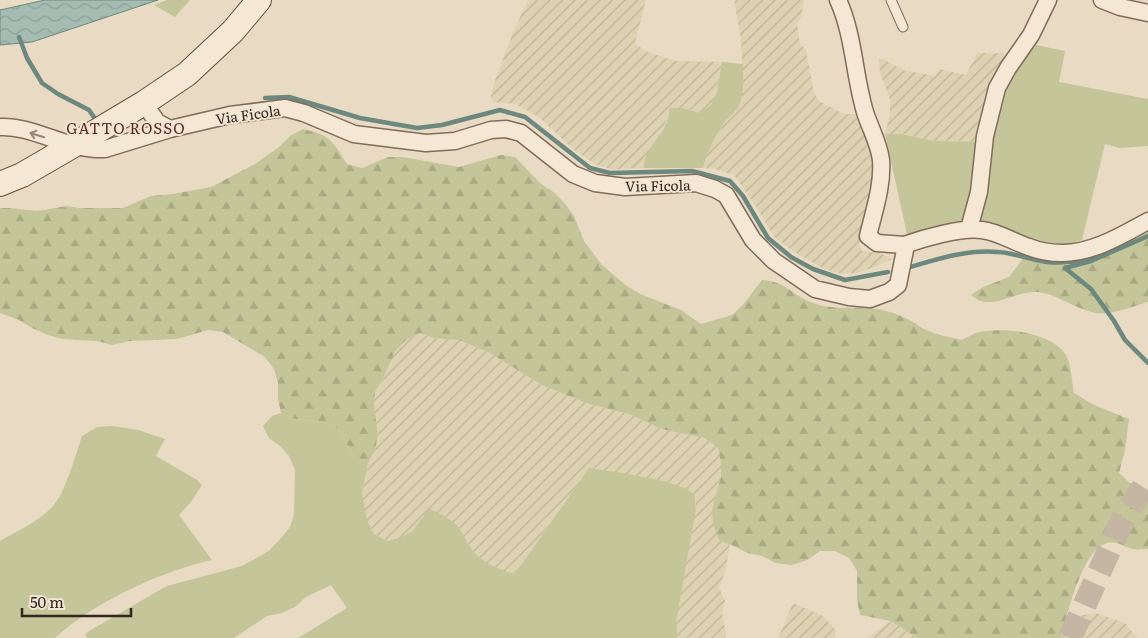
<svg xmlns="http://www.w3.org/2000/svg" width="1148" height="638" font-family="Literata,serif">
<style>
.farmland{fill:url(#farmland-furrows)}
.green{fill:#c4c598}
.forest{fill:url(#forest-firs)}
.water{fill:url(#water-waves);stroke:#6d897f}
.lines{fill:none;stroke-linecap:round;stroke-linejoin:round}
.stream{stroke:#6d897f;stroke-width:4.5}
.secondary-tunnel{stroke:#c4b6a2;stroke-width:24;stroke-dasharray:24 12;stroke-linecap:butt}
.lane-casing{stroke:#816c5c;stroke-width:11}
.street-casing{stroke:#816c5c;stroke-width:19}
.secondary-casing{stroke:#634e3f;stroke-width:26}
.lane{stroke:#f4e8d5;stroke-width:9}
.street{stroke:#f4e8d5;stroke-width:16}
.secondary{stroke:#f4e8d5;stroke-width:24}
.oneway{stroke:#93877a}
.labels{text-anchor:middle;dominant-baseline:central;stroke-width:4;stroke-linejoin:round;paint-order:stroke}
.street-label{font-size:14px;fill:#32261e;stroke:#f1e5d2}
.neighbourhood-label{font-size:15px;letter-spacing:1px;fill:#5a2922;stroke:#f1e5d2}
</style>
<defs>
<pattern id="farmland-furrows" width="10" height="10" patternUnits="userSpaceOnUse" patternTransform="scale(1.25)"><rect width="10" height="10" fill="#ddd2b1"/><path d="M-1 1l2-2M0 10L10 0M9 11l2-2" fill="none" stroke="#beb498"/></pattern>
<pattern id="forest-firs" width="22" height="20" patternUnits="userSpaceOnUse" patternTransform="scale(1.25)"><rect width="22" height="20" fill="#c4c598"/><path d="M5 1l3.5 6h-7zM16 11l3.5 6h-7z" fill="#a9a983"/></pattern>
<pattern id="water-waves" width="16" height="10" patternUnits="userSpaceOnUse" patternTransform="scale(1.25)"><rect width="16" height="10" fill="#a5bcb3"/><path d="M0 5q4-4 8 0t8 0" fill="none" stroke="#8ea19a"/></pattern>
</defs>
<rect width="100%" height="100%" fill="#e9dac3"/>
<!-- farmland -->
<path class="farmland" d="M 528,0 L 646,0 L 635,43 L 645,51 L 676,61 L 722,62 L 717,92 L 711,105 L 700,113 L 682,108 L 670,108 L 664,127 L 652,144 L 644,163 L 644,168 L 611,169 L 595,164 L 573,149 L 539,117 L 515,104 L 493,102 L 491,96 L 494,83 L 514,30 Z
M 734,0 L 804,0 L 801,17 L 797,24 L 800,44 L 806,50 L 814,93 L 819,101 L 844,114 L 862,114 L 870,134 L 877,176 L 859,244 L 862,251 L 879,253 L 892,259 L 875,267 L 857,273 L 841,274 L 825,269 L 799,255 L 775,238 L 754,203 L 734,175 L 715,169 L 703,168 L 707,153 L 716,136 L 725,123 L 734,113 L 743,87 L 741,40 Z
M 977,53 L 1004,53 L 1006,61 L 989,91 L 979,124 L 979,142 L 934,141 L 900,134 L 885,134 L 890,114 L 890,100 L 880,73 L 879,59 L 883,59 L 903,70 L 935,76 L 939,69 L 966,75 Z
M 420,333 L 434,338 L 457,340 L 488,352 L 542,385 L 586,403 L 632,415 L 661,429 L 705,438 L 718,448 L 721,463 L 721,477 L 712,509 L 719,540 L 730,544 L 726,569 L 719,588 L 725,601 L 722,613 L 726,633 L 725,638 L 677,638 L 676,636 L 676,622 L 696,510 L 695,496 L 589,468 L 515,574 L 501,571 L 488,564 L 475,554 L 458,526 L 413,531 L 400,539 L 387,541 L 374,534 L 367,520 L 362,493 L 368,463 L 375,450 L 378,435 L 374,406 L 375,392 L 383,379 L 394,351 L 405,341 Z
M 793,603 L 823,616 L 836,630 L 835,638 L 778,638 Z
M 1096,613 L 1125,623 L 1137,638 L 1061,638 L 1066,618 Z
M 891,621 L 917,638 L 867,638 Z"/>
<!-- green -->
<path class="green" d="M 167,0 L 190,0 L 175,17 L 154,5 Z
M 1031,44 L 1065,51 L 1059,82 L 1148,99 L 1148,146 L 1120,148 L 1105,144 L 1082,240 L 1072,243 L 1044,245 L 978,221 L 991,130 L 998,100 Z
M 722,62 L 743,64 C 743,76 744,88 741,100 C 738,111 729,116 723,125 C 714,138 707,152 703,168 L 644,168 C 644,152 656,141 664,128 C 667,122 669,114 670,108 L 682,108 L 700,113 L 711,105 L 717,92 Z
M 885,134 L 900,134 L 934,141 L 979,142 L 966,219 L 960,223 L 914,235 L 907,234 Z
M 281,413 L 295,419 L 325,422 L 339,429 L 354,457 L 368,463 L 362,493 L 367,520 L 374,534 L 387,541 L 400,538 L 413,531 L 429,509 C 440,513 451,518 459,528 C 465,536 469,547 476,554 C 487,565 500,570 515,574 L 589,468 C 607,471 687,481 694,495 C 696,499 695,506 696,510 L 676,622 L 677,638 L 298,638 L 347,608 L 331,585 L 306,597 L 295,607 L 282,613 L 267,616 L 234,638 L 87,638 L 85,634 L 94,628 L 167,586 L 242,566 L 269,551 L 282,537 L 290,527 L 294,514 L 295,470 L 289,456 L 280,446 L 269,438 L 263,426 L 272,416 Z
M 112,426 L 138,430 L 165,439 L 156,456 L 197,480 L 202,485 L 191,502 L 179,515 L 212,560 C 161,571 93,603 55,638 L 0,638 L 0,541 C 17,531 38,522 52,507 C 65,494 76,454 82,436 L 97,427 Z"/>
<!-- forest -->
<path class="forest" d="M 303,129 C 331,135 333,142 347,164 L 362,168 L 388,157 L 403,157 L 459,167 L 501,155 L 515,157 L 541,184 L 555,193 L 566,205 L 574,216 L 584,241 L 602,265 L 627,286 L 640,294 L 681,310 L 701,324 L 732,315 L 743,305 L 762,280 C 788,282 791,295 813,303 C 837,312 863,304 886,311 C 895,313 904,317 911,321 C 916,323 920,327 924,329 C 936,335 950,337 962,340 C 966,338 971,335 976,333 C 1000,326 1052,332 1066,355 C 1071,363 1072,383 1074,393 L 1094,405 L 1129,419 L 1125,450 L 1119,473 L 1130,483 L 1148,490 L 1148,549 C 1143,549 1137,550 1133,549 C 1122,547 1120,541 1107,543 C 1083,548 1066,617 1061,638 L 917,638 L 891,621 L 860,615 L 857,600 L 857,571 L 849,558 L 835,551 L 820,551 L 807,560 L 792,565 L 776,563 L 762,556 L 747,553 L 734,546 L 719,540 L 713,524 L 712,509 L 721,477 L 721,463 L 718,448 L 705,438 L 661,429 L 632,415 L 586,403 L 542,385 L 488,352 L 458,340 L 434,338 L 420,333 L 405,341 L 395,351 L 383,379 L 375,392 L 374,406 L 378,435 L 375,450 L 368,463 L 354,457 L 339,429 L 325,422 L 295,419 L 281,413 L 278,399 L 278,383 L 274,369 L 265,357 L 223,332 L 208,330 L 177,339 L 130,341 L 112,345 L 97,341 L 63,339 L 48,335 L 32,328 L 19,320 L 0,313 L 0,208 L 10,208 L 38,211 L 67,206 L 78,208 L 123,208 L 151,196 L 173,194 L 211,187 L 255,164 L 279,147 L 290,136 Z
M 1148,232 L 1148,302 C 1130,307 1107,318 1088,311 C 1071,306 1056,294 1038,292 C 1019,291 1003,303 985,302 C 980,302 975,298 971,295 L 983,287 L 1009,277 L 1026,255 L 1108,250 Z"/>
<!-- water -->
<path class="water" d="M 45,0 L 158,0 L 32,42 L 0,45 L 0,10 Z"/>
<g class="lines">
<!-- stream -->
<path class="stream" d="M 19,37 L 27,58 L 42,83 L 58,94 L 89,110 L 96,120
M 265,98 L 289,97 L 360,118 L 417,128 L 442,125 L 500,110 L 525,117 L 590,168 L 610,173 L 692,171 L 730,181 L 743,196 L 768,238 L 791,257 L 813,269 L 845,280 L 888,272
M 910,267 C 938,259 968,249 998,252 C 1015,253 1030,260 1047,262 C 1064,264 1080,260 1097,257
M 1065,268 L 1091,289 L 1114,321 L 1125,340 L 1148,363
M 1065,268 L 1091,261 L 1148,236"/>
<!-- secondary-tunnel -->
<path class="secondary-tunnel" d="M 1070,638 L 1122,521 L 1148,480"/>
<!-- lane casing -->
<g class="lane-casing">
<path id="lane" d="M 891,0 L 903,27"/>
</g>
<!-- street casing -->
<g class="street-casing">
<path id="street" d="M 1102,0 L 1120,7 L 1148,13
M 144,103 L 157,122 L 170,129 L 230,115 L 285,108 L 304,113 L 354,134 L 426,143 L 455,141 L 491,130 L 506,129 L 521,133 L 573,174 L 595,183 L 625,187 L 696,183 L 715,189 L 726,195 L 753,240 L 774,261 L 815,289 L 849,297 L 870,299 L 889,292 L 898,285 L 905,250 L 904,245 L 877,243 L 868,236 C 874,211 883,185 881,160 C 879,143 870,128 865,112 C 854,75 854,35 838,0
M 0,127 C 33,125 68,151 105,149 L 170,129
M 969,229 L 979,192 L 985,136 L 997,88 L 1008,68 L 1031,35 L 1048,0
M 904,245 C 924,238 962,227 982,230 C 999,232 1013,242 1029,247 C 1039,251 1051,253 1062,253 C 1093,253 1122,235 1148,221"/>
</g>
<!-- secondary casing -->
<g class="secondary-casing">
<path id="secondary" d="M 0,184 L 22,175 L 72,146 L 144,103 L 187,74 L 233,31 L 259,0"/>
</g>
<!-- lane -->
<use href="#lane" class="lane"/>
<!-- street -->
<use href="#street" class="street"/>
<!-- secondary -->
<use href="#secondary" class="secondary"/>
</g>
<!-- one-way arrows -->
<defs><path id="oneway-shaft" d="M-6 0H5M1.5-3L5.5 0L1.5 3" fill="none" stroke-width="1.6" stroke-linecap="round" stroke-linejoin="round" transform="scale(1.25)"/></defs>
<use class="oneway" href="#oneway-shaft" transform="translate(37 135) rotate(-163)"/>
<g class="labels">
<!-- street labels -->
<g class="street-label">
<text transform="translate(248 114) rotate(-8)">Via Ficola</text>
<text transform="translate(658 185) rotate(-1)">Via Ficola</text>
</g>
<!-- neighbourhood labels -->
<g class="neighbourhood-label">
<text x="126" y="127">GATTO ROSSO</text>
</g>
</g>
<!-- scale -->
<path d="M22 608v8h109v-8" fill="none" stroke="#32261e" stroke-width="2.5"/>
<text x="30" y="608" font-size="15" fill="#32261e" stroke="#f1e5d2" stroke-width="4" paint-order="stroke">50 m</text>
</svg>
